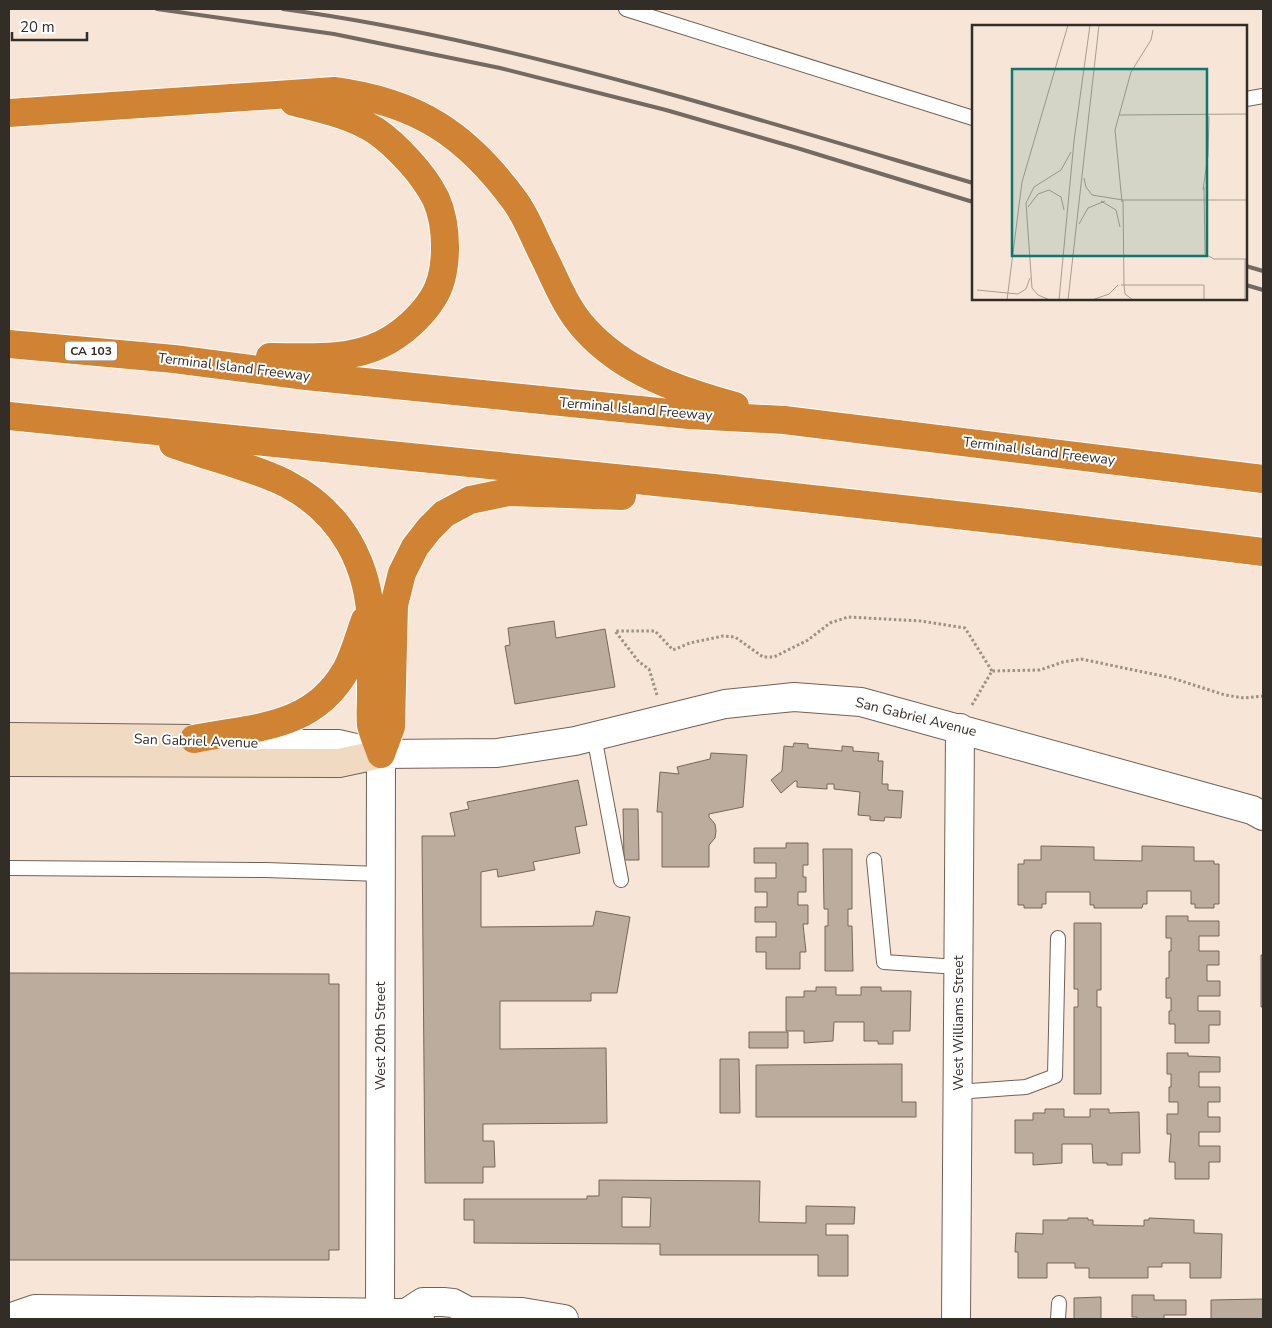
<svg xmlns="http://www.w3.org/2000/svg" width="1272" height="1328" font-family="'Nunito Sans',sans-serif">
<style>
.building{fill:#bcac9e;stroke:#76675b;fill-rule:evenodd}
.lines{fill:none;stroke-linecap:round;stroke-linejoin:round}
.lane-casing{stroke:#716256;stroke-width:16}
.street-casing{stroke:#716256;stroke-width:30}
.secondary-casing{stroke:#716256;stroke-width:30}
.highway-casing{stroke:#fff;stroke-width:30}
.path{stroke:#9c9186;stroke-width:3;stroke-dasharray:2.5 2.5;stroke-linecap:butt}
.lane{stroke:#fff;stroke-width:14}
.street{stroke:#fff;stroke-width:28}
.secondary{stroke:#f1dac2;stroke-width:28}
.highway{stroke:#d08433;stroke-width:28}
.rail{stroke:#746a61;stroke-width:4}
.labels{text-anchor:middle;dominant-baseline:central;stroke-width:4;stroke-linejoin:round;paint-order:stroke}
.shield{fill:#fff;stroke:#706c68;stroke-width:1}
.shield-label{font-size:12px;font-weight:bold;fill:#332d27}
.street-label{font-size:14px;fill:#332d27;stroke:#fff}
.inset-road{fill:none;stroke:#a99c91;stroke-width:1}
.view{fill:#0f766e;fill-opacity:0.15;stroke:#0f766e;stroke-width:2.5}
.inset-edge{fill:none;stroke:#332d27;stroke-width:2.5}
</style>
<rect width="100%" height="100%" fill="#f7e6d8"/>
<!-- building -->
<path class="building" d="M 554,621 L 556,638 L 605,629 L 615,687 L 515,704 L 505,646 L 510,645 L 508,628 Z
M 794,743 L 808,744 L 808,748 L 842,751 L 842,746 L 853,747 L 853,751 L 879,753 L 878,761 L 883,761 L 882,784 L 888,784 L 888,790 L 903,791 L 901,818 L 885,817 L 884,821 L 870,820 L 870,816 L 858,815 L 860,792 L 834,789 L 834,784 L 827,784 L 827,789 L 797,787 L 797,781 L 795,781 L 781,793 L 771,780 L 782,771 L 784,746 L 793,747 Z
M 711,753 L 747,755 L 743,807 L 709,814 L 709,817 L 715,824 L 716,831 L 715,838 L 709,845 L 709,867 L 662,867 L 662,812 L 657,812 L 660,772 L 679,774 L 677,767 L 710,759 Z
M 578,780 L 587,825 L 575,827 L 580,853 L 533,862 L 535,870 L 498,877 L 497,869 L 481,872 L 481,927 L 593,926 L 596,911 L 630,917 L 617,993 L 591,993 L 591,1001 L 500,1001 L 500,1049 L 606,1048 L 607,1123 L 483,1124 L 483,1141 L 494,1141 L 495,1167 L 483,1167 L 483,1183 L 425,1183 L 422,836 L 455,836 L 450,813 L 469,809 L 467,802 Z
M 623,809 L 638,809 L 639,860 L 624,860 Z
M 786,843 L 808,843 L 808,865 L 803,865 L 803,877 L 806,877 L 806,892 L 798,892 L 798,905 L 808,905 L 808,924 L 803,924 L 806,952 L 800,952 L 800,969 L 766,969 L 766,952 L 756,952 L 756,937 L 776,937 L 776,922 L 755,922 L 755,907 L 767,907 L 767,892 L 755,892 L 755,878 L 776,878 L 776,863 L 754,863 L 754,848 L 786,848 Z
M 1041,846 L 1094,847 L 1094,860 L 1142,861 L 1142,846 L 1194,847 L 1194,861 L 1214,861 L 1214,864 L 1219,864 L 1219,904 L 1214,904 L 1214,908 L 1195,908 L 1195,904 L 1191,904 L 1191,891 L 1147,891 L 1147,904 L 1143,904 L 1142,908 L 1094,908 L 1094,905 L 1090,905 L 1090,892 L 1046,892 L 1046,904 L 1042,904 L 1042,908 L 1024,908 L 1024,905 L 1018,905 L 1018,864 L 1024,864 L 1024,860 L 1041,860 Z
M 823,849 L 852,849 L 852,909 L 848,909 L 848,926 L 852,926 L 853,971 L 825,971 L 825,926 L 828,926 L 828,909 L 824,909 Z
M 1166,916 L 1188,916 L 1188,921 L 1219,921 L 1219,936 L 1199,936 L 1199,951 L 1219,951 L 1219,965 L 1207,965 L 1207,981 L 1220,981 L 1220,996 L 1198,996 L 1198,1011 L 1220,1011 L 1220,1025 L 1209,1025 L 1209,1043 L 1175,1043 L 1175,1024 L 1169,1024 L 1169,1011 L 1171,1011 L 1171,998 L 1166,998 L 1166,978 L 1169,978 L 1169,951 L 1171,951 L 1171,938 L 1166,938 Z
M 1074,923 L 1101,923 L 1101,990 L 1097,990 L 1097,1007 L 1101,1007 L 1101,1094 L 1074,1094 L 1074,1007 L 1078,1007 L 1078,989 L 1074,989 Z
M 1261,955 L 1263,955 L 1263,1007 L 1261,1007 Z
M 9,973 L 329,974 L 329,984 L 339,984 L 339,1250 L 329,1250 L 329,1260 L 9,1260 Z
M 816,987 L 836,987 L 836,995 L 861,995 L 861,987 L 881,987 L 881,991 L 911,991 L 910,1031 L 893,1031 L 893,1044 L 878,1044 L 878,1041 L 864,1041 L 864,1022 L 834,1022 L 833,1041 L 804,1043 L 804,1031 L 786,1031 L 786,997 L 804,997 L 804,991 L 816,991 Z
M 749,1032 L 788,1032 L 788,1048 L 749,1048 Z
M 1167,1053 L 1188,1053 L 1188,1056 L 1220,1057 L 1220,1072 L 1199,1072 L 1199,1087 L 1220,1087 L 1220,1102 L 1208,1102 L 1208,1117 L 1220,1117 L 1220,1132 L 1199,1132 L 1199,1146 L 1220,1146 L 1220,1162 L 1209,1162 L 1209,1179 L 1175,1179 L 1175,1162 L 1169,1162 L 1171,1134 L 1167,1134 L 1167,1114 L 1178,1114 L 1178,1102 L 1169,1102 L 1169,1087 L 1171,1087 L 1171,1074 L 1167,1074 Z
M 720,1059 L 739,1059 L 740,1113 L 720,1113 Z
M 902,1064 L 902,1102 L 916,1102 L 916,1117 L 756,1117 L 756,1065 Z
M 1045,1109 L 1064,1109 L 1064,1117 L 1090,1117 L 1090,1109 L 1109,1109 L 1109,1113 L 1139,1112 L 1140,1153 L 1122,1153 L 1122,1165 L 1107,1165 L 1107,1163 L 1093,1163 L 1092,1144 L 1062,1144 L 1062,1163 L 1033,1165 L 1033,1153 L 1015,1153 L 1015,1120 L 1033,1120 L 1033,1113 L 1045,1113 Z
M 599,1180 L 760,1181 L 759,1222 L 806,1223 L 806,1206 L 855,1207 L 854,1224 L 826,1224 L 826,1235 L 848,1235 L 848,1276 L 818,1276 L 818,1255 L 660,1255 L 660,1244 L 474,1243 L 474,1220 L 464,1220 L 464,1199 L 587,1199 L 587,1196 L 599,1196 ZM 622,1197 L 651,1198 L 650,1227 L 622,1227 Z
M 1068,1218 L 1088,1218 L 1088,1220 L 1093,1220 L 1093,1225 L 1144,1226 L 1144,1220 L 1149,1220 L 1149,1218 L 1194,1220 L 1194,1233 L 1222,1234 L 1221,1278 L 1190,1278 L 1190,1263 L 1162,1263 L 1162,1267 L 1148,1267 L 1148,1278 L 1089,1278 L 1089,1268 L 1075,1268 L 1075,1263 L 1047,1263 L 1047,1278 L 1018,1278 L 1018,1252 L 1015,1252 L 1016,1233 L 1043,1234 L 1043,1220 L 1068,1220 Z
M 1132,1295 L 1154,1295 L 1154,1300 L 1186,1300 L 1186,1315 L 1164,1315 L 1164,1319 L 1137,1319 L 1137,1317 L 1132,1317 Z
M 1101,1297 L 1101,1319 L 1074,1319 L 1074,1298 Z
M 1263,1299 L 1263,1319 L 1211,1319 L 1211,1300 Z"/>
<g class="lines">
<!-- lane casing -->
<g class="lane-casing">
<path id="lane" d="M 626,9 L 973,118
M 1246,99 L 1263,96
M 594,736 L 621,880
M 874,860 L 884,962 L 958,967
M 9,868 L 266,870 L 380,874
M 957,1092 L 1026,1087 L 1055,1076 L 1058,938
M 1058,1319 L 1059,1303"/>
</g>
<!-- street casing -->
<g class="street-casing">
<path id="street" d="M 208,740 L 246,744 L 339,744 L 381,754 L 497,753 L 575,741 L 725,704 L 794,697 L 861,702 L 1252,810 L 1263,816
M 406,1313 L 423,1302 L 443,1302 L 453,1303 L 468,1311 L 522,1312 L 564,1319
M 9,1318 L 35,1309 L 406,1313 L 420,1319
M 380,1319 L 381,754
M 956,1319 L 960,728"/>
</g>
<!-- secondary casing -->
<g class="secondary-casing">
<path id="secondary" d="M 9,737 L 194,739
M 9,762 L 339,763 L 381,754"/>
</g>
<!-- highway casing -->
<g class="highway-casing">
<path id="highway" d="M 9,113 L 334,91 C 417,102 466,134 515,201 C 526,216 533,235 541,251 C 555,278 565,308 586,330 C 625,373 681,391 735,406
M 9,344 L 174,359 L 306,376 L 689,415 L 784,420 L 1263,479
M 270,357 C 306,357 348,361 382,344 C 402,334 421,317 433,298 C 449,273 448,226 436,199 C 429,185 420,173 410,162 C 400,151 388,139 376,131 C 351,115 322,109 294,102
M 9,416 L 714,488 L 1019,522 L 1263,552
M 173,444 C 209,457 253,467 287,484 C 342,513 370,565 371,627 C 371,649 371,672 371,695 C 371,705 370,715 371,725 C 373,734 378,745 381,754
M 194,739 C 252,727 312,730 346,670 C 354,655 359,636 365,620
M 381,754 L 391,727 L 394,605 L 402,573 L 415,547 L 429,529 L 444,514 L 470,500 L 509,492 L 622,496"/>
</g>
<!-- path -->
<path class="path" d="M 657,695 L 649,669 L 639,662 L 615,631 L 655,631 L 673,650 L 690,643 L 723,636 L 735,637 L 763,657 L 774,657 L 808,640 L 830,623 L 848,617 L 921,621 L 965,628 L 992,671
M 972,705 L 992,671 L 1040,670 L 1063,662 L 1081,659 L 1172,678 L 1225,695 L 1244,698 L 1263,696"/>
<!-- lane -->
<use href="#lane" class="lane"/>
<!-- street -->
<use href="#street" class="street"/>
<!-- secondary -->
<use href="#secondary" class="secondary"/>
<!-- highway -->
<use href="#highway" class="highway"/>
<!-- rail -->
<path class="rail" d="M 157,9 L 334,34 L 500,68 L 666,110 L 797,148 L 973,202
M 283,9 C 416,27 547,60 677,96 C 776,124 875,154 973,183
M 1246,266 L 1263,271
M 1246,285 L 1263,290"/>
</g>
<g class="labels">
<!-- shield labels -->
<rect class="shield" x="65" y="341.5" width="52" height="19" rx="4"/>
<g class="shield-label">
<text x="91" y="351">CA 103</text>
</g>
<!-- street labels -->
<g class="street-label">
<text transform="translate(234 367) rotate(7)">Terminal Island Freeway</text>
<text transform="translate(636 409) rotate(5)">Terminal Island Freeway</text>
<text transform="translate(1039 451) rotate(7)">Terminal Island Freeway</text>
<text transform="translate(916 717) rotate(14)">San Gabriel Avenue</text>
<text transform="translate(196 741) rotate(2)">San Gabriel Avenue</text>
<text transform="translate(958 1023) rotate(-90)">West Williams Street</text>
<text transform="translate(380 1036) rotate(-90)">West 20th Street</text>
</g>
</g>
<!-- overview -->
<g transform="translate(972 25)">
<rect width="275" height="275" fill="#f7e6d8"/>
<path class="inset-road" d="M 147,90 L 275,89M 112,153 L 114,162 L 120,170 L 151,175M 232,162 L 233,229 L 242,234 L 275,234M 231,165 L 236,130 L 237,91M 151,175 L 275,175M 151,175 L 152,260M 129,176 L 144,185 L 148,202M 150,177 L 143,105 L 159,47 L 179,15 L 181,5M 56,182 L 66,169 L 77,165 L 89,172 L 92,185M 107,199 L 116,183 L 133,176M 149,260 L 232,260 L 232,275M 152,260 L 153,269 L 161,275M 5,265 L 46,269 L 54,264 L 58,253M 35,275 L 50,157 L 96,0M 78,275 L 66,270 L 60,263 L 54,178 L 62,162 L 89,145 L 99,127M 87,275 L 102,116 L 118,0M 96,275 L 127,0M 120,275 L 137,269 L 146,260M 273,275 L 273,234"/>
<path class="view" d="M 40,44 L 235,44 L 235,231 L 40,231 Z"/>
<rect width="275" height="275" class="inset-edge"/>
</g>
<!-- border -->
<rect width="1272" height="1328" fill="none" stroke="#332d27" stroke-width="20"/>
<!-- scale -->
<path d="M12 32v8h75v-8" fill="none" stroke="#332d27" stroke-width="2.5"/>
<text x="20" y="32" font-size="15" fill="#332d27" stroke="#ffffff" stroke-width="4" paint-order="stroke">20 m</text>
</svg>
